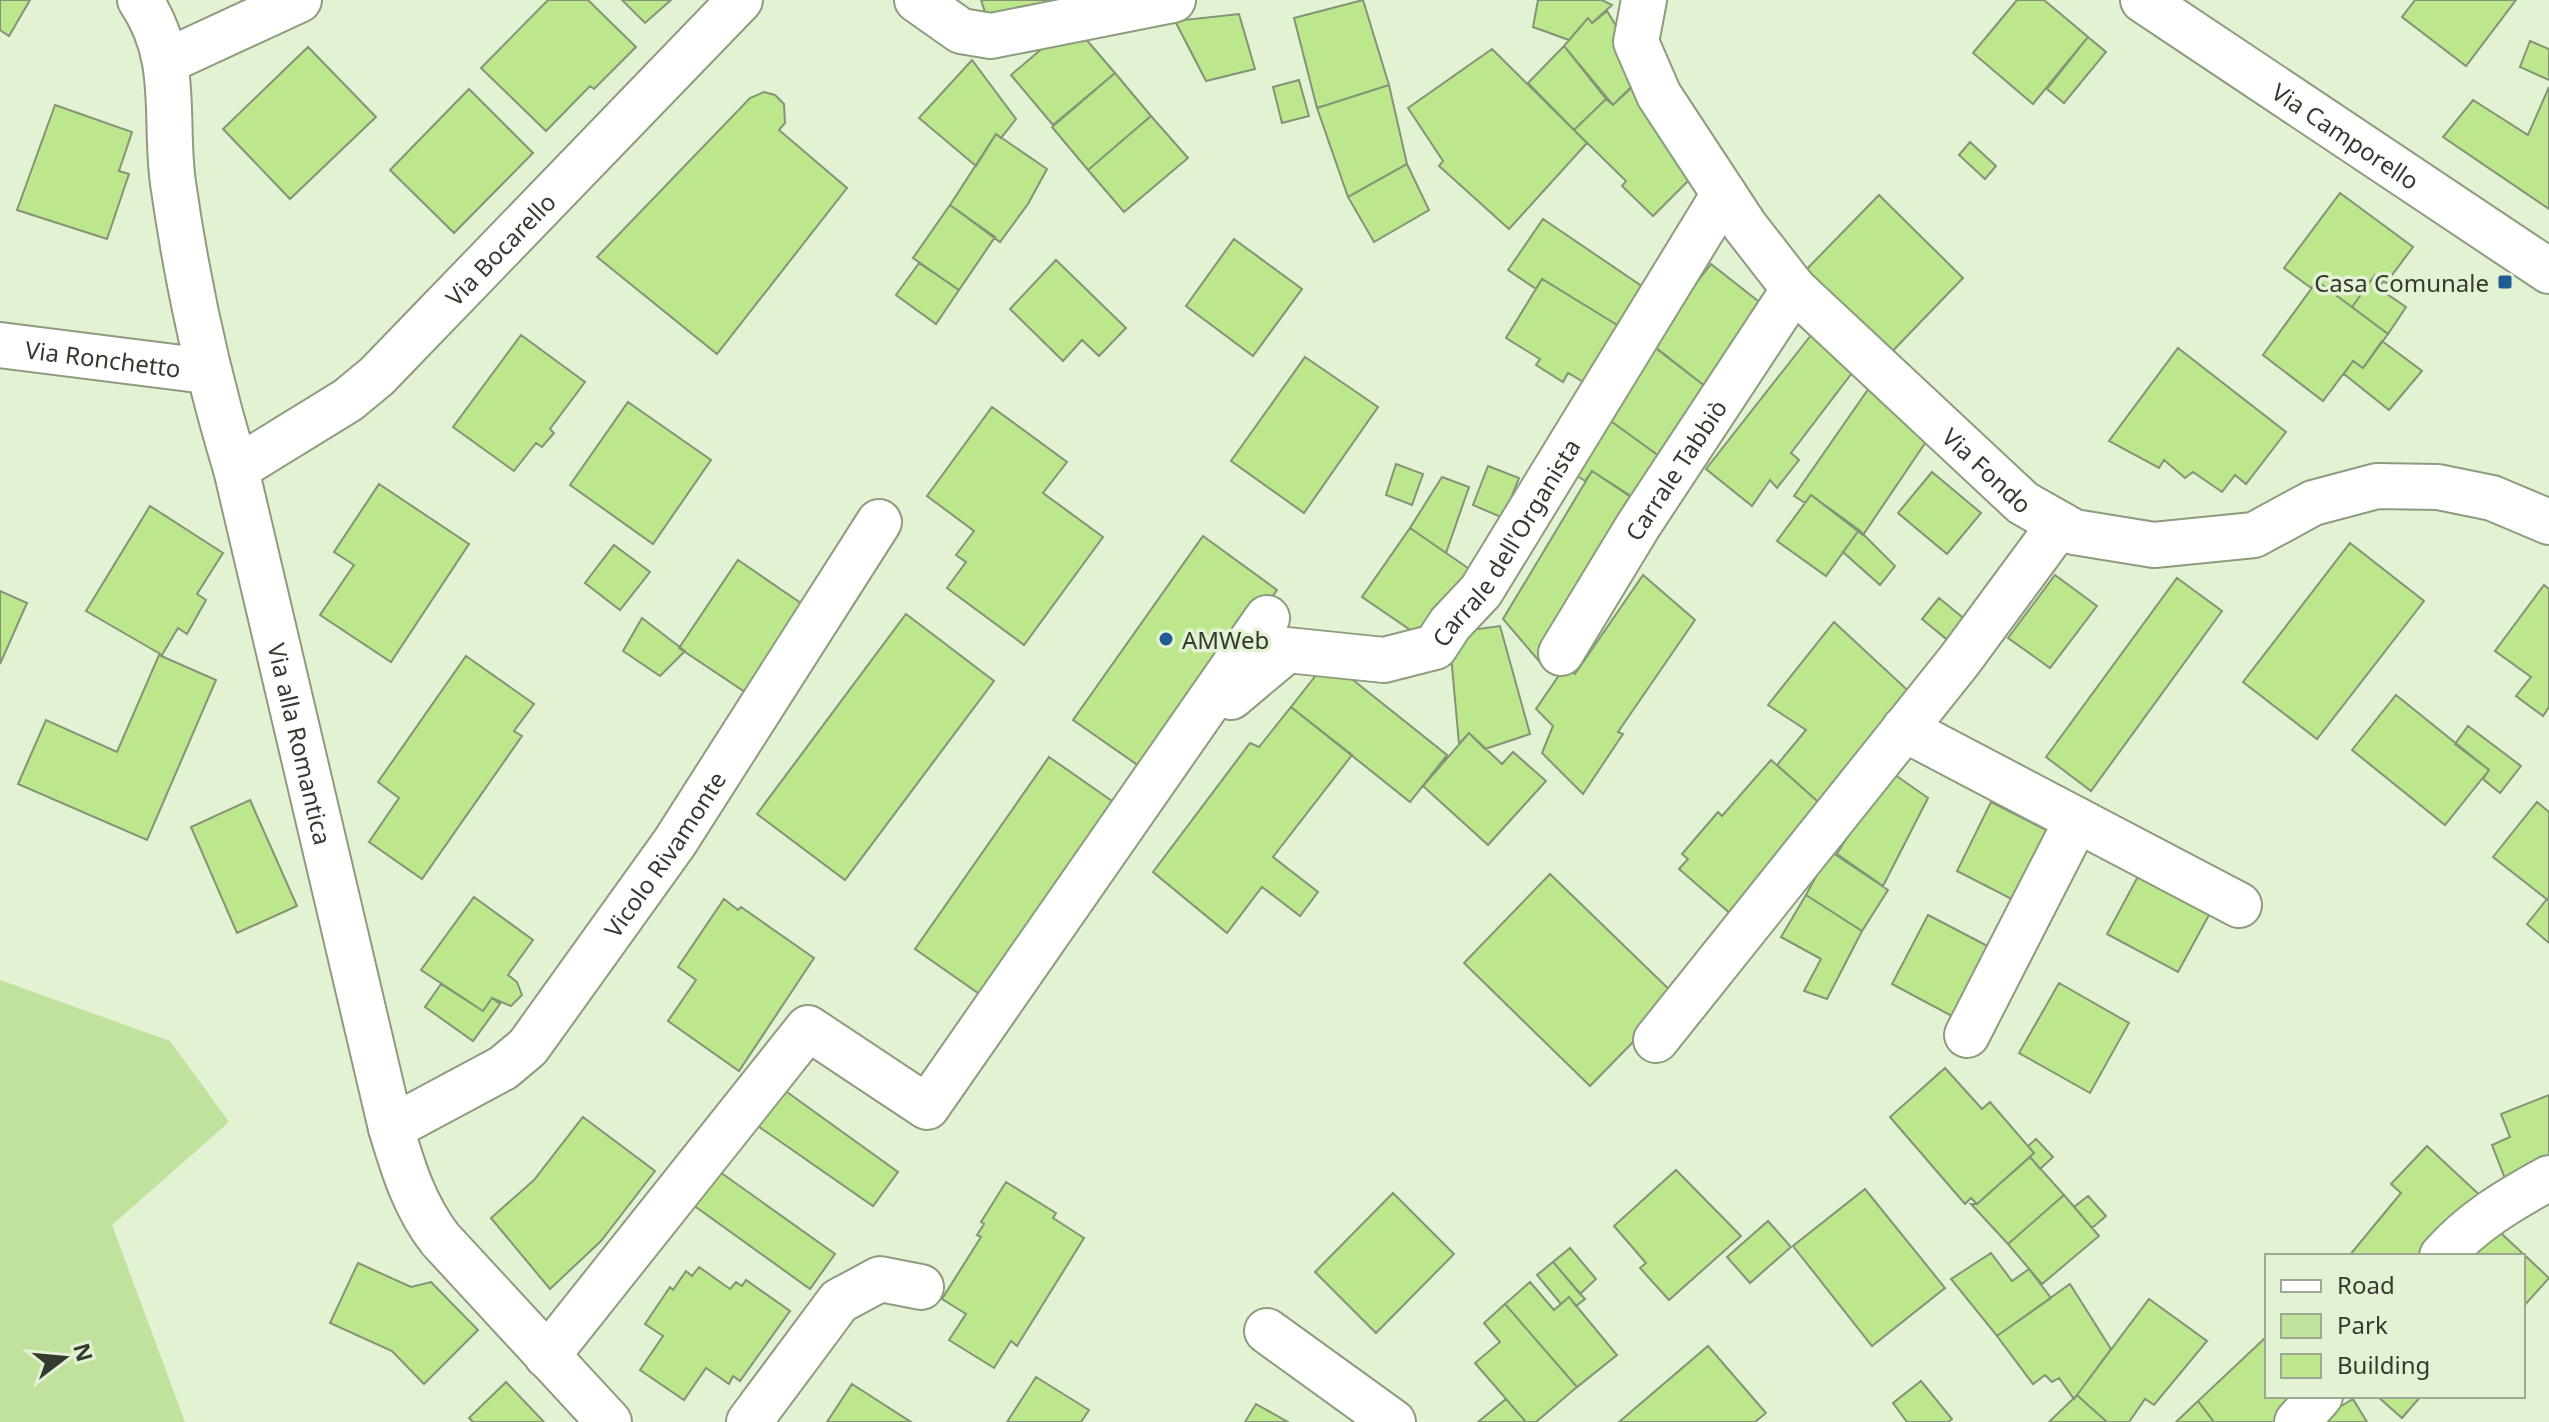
<svg xmlns="http://www.w3.org/2000/svg" width="2549" height="1422" font-family="'Noto Sans',sans-serif">
<style>
.green{fill:#c0e29d}
.building{fill:#bce78c;stroke:#859376;stroke-width:2}
.lines{fill:none;stroke-linecap:round;stroke-linejoin:round}
.minor-casing{stroke:#8d9b7e;stroke-width:48}
.minor{stroke:#fff;stroke-width:44}
.poi-dot{fill:#215b92;stroke:#e2f2d3;stroke-width:3}
.labels{text-anchor:middle;dominant-baseline:central;stroke-width:7;stroke-linejoin:round;paint-order:stroke}
.street-label{font-size:24px;fill:#343a2e;stroke:#e2f2d3}
.poi-label{font-size:24px;fill:#343a2e;stroke:#e2f2d3;text-anchor:end}
</style>
<rect width="100%" height="100%" fill="#e2f2d3"/>
<!-- green -->
<path class="green" d="M 0,980 L 170,1041 L 229,1122 L 112,1225 L 185,1422 L 0,1422 Z"/>
<!-- building -->
<path class="building" d="M 0,0 L 30,0 L 9,36 L 0,30 Z
M 548,0 L 588,0 L 636,47 L 594,89 L 590,86 L 546,131 L 481,68 Z
M 622,0 L 671,0 L 645,23 Z
M 981,0 L 1123,0 L 990,27 Z
M 1363,0 L 1389,85 L 1317,108 L 1294,18 Z
M 1538,0 L 1602,0 L 1612,5 L 1592,23 L 1588,18 L 1569,40 L 1533,27 Z
M 2017,0 L 2044,0 L 2088,37 L 2033,104 L 1973,53 Z
M 2415,0 L 2516,0 L 2466,66 L 2402,17 Z
M 1607,11 L 1645,73 L 1613,105 L 1564,46 L 1588,18 L 1592,23 Z
M 1239,14 L 1255,69 L 1206,81 L 1175,21 Z
M 1072,23 L 1115,73 L 1053,125 L 1011,75 Z
M 2088,37 L 2106,52 L 2064,103 L 2047,89 Z
M 2530,41 L 2549,49 L 2549,80 L 2520,67 Z
M 1564,46 L 1606,99 L 1574,130 L 1528,83 Z
M 308,47 L 376,117 L 290,199 L 223,129 Z
M 1492,49 L 1587,143 L 1509,229 L 1439,166 L 1443,161 L 1408,108 Z
M 972,60 L 1016,119 L 1001,138 L 996,134 L 976,166 L 919,118 Z
M 1115,73 L 1151,116 L 1088,170 L 1052,127 Z
M 1642,78 L 1695,174 L 1653,216 L 1622,186 L 1626,181 L 1574,130 L 1606,99 L 1613,105 Z
M 1299,80 L 1309,116 L 1282,123 L 1273,87 Z
M 1389,85 L 1407,164 L 1348,197 L 1317,108 Z
M 2549,87 L 2549,209 L 2443,137 L 2473,100 L 2528,135 Z
M 469,89 L 533,153 L 454,233 L 390,170 Z
M 764,92 L 775,95 L 784,104 L 785,123 L 779,130 L 847,188 L 717,354 L 597,257 L 750,98 Z
M 55,105 L 132,132 L 119,171 L 129,174 L 107,239 L 17,210 Z
M 1151,116 L 1188,158 L 1124,212 L 1088,170 Z
M 996,134 L 1047,169 L 1028,204 L 1000,242 L 950,205 Z
M 1970,142 L 1996,166 L 1985,179 L 1959,155 Z
M 1407,164 L 1429,210 L 1374,242 L 1348,197 Z
M 2340,193 L 2413,247 L 2386,283 L 2375,275 L 2352,307 L 2317,281 L 2311,288 L 2284,268 Z
M 1879,195 L 1963,278 L 1884,360 L 1800,276 Z
M 950,205 L 995,237 L 959,290 L 913,258 Z
M 1543,219 L 1652,293 L 1627,331 L 1542,279 L 1536,289 L 1508,270 Z
M 1234,239 L 1302,289 L 1253,356 L 1186,306 Z
M 1056,260 L 1126,328 L 1099,356 L 1082,340 L 1063,361 L 1010,309 Z
M 919,263 L 959,290 L 936,324 L 896,295 Z
M 1711,264 L 1772,312 L 1715,394 L 1650,343 Z
M 2375,275 L 2384,281 L 2378,288 L 2406,307 L 2388,334 L 2352,307 Z
M 1542,279 L 1627,331 L 1592,387 L 1568,373 L 1563,382 L 1536,365 L 1540,359 L 1506,338 Z
M 2317,281 L 2388,334 L 2363,368 L 2353,361 L 2323,401 L 2263,355 Z
M 1819,325 L 1858,365 L 1791,453 L 1799,460 L 1777,488 L 1770,480 L 1752,506 L 1706,469 Z
M 521,335 L 585,382 L 550,429 L 554,433 L 542,447 L 536,443 L 514,471 L 453,427 Z
M 2382,341 L 2422,371 L 2389,410 L 2344,374 L 2353,361 L 2363,368 Z
M 1654,347 L 1710,390 L 1666,461 L 1601,414 Z
M 2178,348 L 2286,432 L 2246,484 L 2235,475 L 2222,492 L 2193,472 L 2185,478 L 2164,460 L 2159,468 L 2109,441 Z
M 1305,357 L 1378,407 L 1304,513 L 1231,461 Z
M 1876,378 L 1934,430 L 1863,535 L 1811,495 L 1805,503 L 1794,496 Z
M 628,402 L 711,460 L 653,544 L 570,485 Z
M 992,407 L 1067,462 L 1043,493 L 1103,537 L 1024,645 L 947,588 L 966,562 L 956,555 L 974,531 L 927,496 Z
M 1601,414 L 1666,461 L 1640,503 L 1592,471 L 1585,481 L 1568,470 Z
M 1396,464 L 1423,474 L 1412,505 L 1386,495 Z
M 1488,466 L 1519,478 L 1503,518 L 1473,505 Z
M 1592,471 L 1645,505 L 1545,668 L 1503,619 Z
M 1932,472 L 1981,513 L 1947,554 L 1898,513 Z
M 1442,477 L 1469,487 L 1446,553 L 1410,528 Z
M 379,484 L 469,544 L 391,662 L 320,615 L 354,565 L 334,552 Z
M 1811,495 L 1859,530 L 1826,576 L 1777,541 Z
M 150,506 L 223,553 L 197,594 L 206,600 L 187,634 L 178,628 L 162,655 L 86,611 Z
M 1410,528 L 1478,575 L 1431,644 L 1362,597 Z
M 1859,530 L 1895,566 L 1880,585 L 1843,552 Z
M 1203,536 L 1277,590 L 1149,773 L 1073,720 Z
M 2350,543 L 2424,601 L 2317,739 L 2243,682 Z
M 614,545 L 650,572 L 620,610 L 585,583 Z
M 738,560 L 811,610 L 754,698 L 679,648 Z
M 1643,575 L 1695,620 L 1618,732 L 1623,734 L 1583,794 L 1542,753 L 1553,726 L 1536,709 L 1566,665 L 1575,674 Z
M 2055,575 L 2097,606 L 2050,668 L 2008,638 Z
M 2177,578 L 2222,611 L 2091,791 L 2046,757 Z
M 2544,585 L 2549,589 L 2549,707 L 2543,716 L 2516,696 L 2531,677 L 2495,651 Z
M 0,591 L 27,603 L 0,664 Z
M 1939,598 L 1973,626 L 1956,647 L 1922,619 Z
M 906,614 L 994,681 L 845,880 L 757,814 Z
M 642,618 L 685,651 L 660,676 L 623,651 Z
M 1834,622 L 1916,698 L 1825,808 L 1777,765 L 1806,730 L 1768,705 Z
M 1500,626 L 1530,734 L 1485,749 L 1469,733 L 1459,744 L 1449,633 Z
M 159,655 L 216,680 L 147,840 L 18,784 L 46,720 L 117,752 Z
M 466,656 L 534,704 L 514,731 L 522,736 L 422,879 L 369,842 L 399,798 L 378,782 Z
M 1328,660 L 1447,755 L 1410,802 L 1291,707 Z
M 2396,695 L 2489,770 L 2445,825 L 2352,750 Z
M 1291,707 L 1352,755 L 1273,857 L 1318,892 L 1300,916 L 1262,887 L 1227,933 L 1153,872 L 1250,743 L 1259,747 Z
M 2468,726 L 2521,766 L 2500,793 L 2483,779 L 2489,770 L 2455,744 Z
M 1469,733 L 1502,764 L 1513,752 L 1546,781 L 1488,845 L 1423,786 Z
M 1049,757 L 1122,808 L 988,1000 L 915,949 Z
M 1771,760 L 1825,808 L 1732,915 L 1679,869 L 1688,859 L 1682,854 L 1718,812 L 1722,816 Z
M 1888,770 L 1928,798 L 1883,886 L 1837,854 Z
M 250,800 L 297,906 L 237,933 L 191,827 Z
M 1991,802 L 2064,839 L 2029,908 L 1957,871 Z
M 2537,802 L 2549,812 L 2549,901 L 2493,857 Z
M 1830,851 L 1888,890 L 1862,931 L 1806,895 Z
M 2143,867 L 2214,906 L 2178,972 L 2107,934 Z
M 1550,874 L 1677,997 L 1590,1086 L 1464,963 Z
M 1806,895 L 1862,931 L 1827,999 L 1804,991 L 1821,959 L 1781,937 Z
M 474,897 L 533,940 L 508,975 L 517,982 L 522,995 L 511,1006 L 492,998 L 483,1011 L 421,970 Z
M 724,899 L 738,910 L 741,907 L 814,958 L 739,1071 L 668,1021 L 696,980 L 678,967 Z
M 2547,899 L 2549,901 L 2549,943 L 2527,924 Z
M 1928,915 L 2001,953 L 1965,1023 L 1892,984 Z
M 2059,983 L 2129,1023 L 2090,1093 L 2019,1053 Z
M 441,984 L 483,1011 L 492,998 L 500,1004 L 473,1041 L 425,1007 Z
M 1945,1068 L 1982,1109 L 1990,1102 L 2034,1153 L 1977,1204 L 1971,1198 L 1965,1204 L 1890,1117 Z
M 780,1087 L 898,1172 L 873,1206 L 755,1124 Z
M 2549,1095 L 2549,1164 L 2506,1181 L 2492,1145 L 2510,1137 L 2501,1114 Z
M 583,1117 L 655,1171 L 601,1241 L 550,1289 L 491,1218 L 534,1180 Z
M 2036,1139 L 2053,1157 L 2040,1169 L 2030,1157 L 2034,1153 L 2028,1146 Z
M 2427,1146 L 2484,1199 L 2435,1256 L 2349,1256 L 2401,1193 L 2391,1184 Z
M 2030,1157 L 2064,1195 L 2008,1244 L 1971,1204 L 1977,1204 Z
M 713,1167 L 835,1254 L 810,1289 L 689,1202 Z
M 1676,1170 L 1741,1236 L 1669,1300 L 1640,1268 L 1646,1263 L 1614,1226 Z
M 1006,1182 L 1056,1213 L 1053,1218 L 1084,1238 L 1017,1346 L 1011,1341 L 994,1368 L 949,1340 L 966,1314 L 942,1299 L 981,1237 L 977,1235 L 984,1224 L 981,1222 Z
M 1865,1189 L 1945,1288 L 1872,1346 L 1793,1246 Z
M 1393,1193 L 1454,1254 L 1376,1333 L 1315,1272 Z
M 2064,1195 L 2099,1236 L 2042,1284 L 2008,1244 Z
M 2088,1196 L 2106,1216 L 2092,1228 L 2074,1207 Z
M 1768,1221 L 1791,1247 L 1750,1283 L 1727,1257 Z
M 2489,1222 L 2549,1278 L 2523,1307 L 2523,1256 L 2459,1256 Z
M 1570,1248 L 1596,1279 L 1580,1294 L 1553,1262 Z
M 1991,1253 L 2012,1281 L 2029,1269 L 2051,1298 L 1997,1336 L 1951,1279 Z
M 1553,1262 L 1585,1299 L 1576,1306 L 1569,1297 L 1561,1304 L 1537,1275 Z
M 358,1263 L 411,1287 L 431,1282 L 478,1330 L 424,1384 L 392,1351 L 330,1323 Z
M 699,1267 L 730,1289 L 736,1282 L 742,1286 L 746,1280 L 790,1311 L 740,1381 L 733,1376 L 729,1384 L 706,1368 L 684,1400 L 640,1370 L 663,1336 L 645,1324 L 670,1287 L 673,1290 L 686,1271 L 692,1276 Z
M 1530,1282 L 1554,1310 L 1569,1297 L 1617,1355 L 1577,1387 L 1505,1304 Z
M 2070,1284 L 2111,1349 L 2074,1399 L 2059,1378 L 2052,1382 L 2045,1375 L 2033,1384 L 1997,1336 Z
M 2149,1299 L 2207,1341 L 2154,1405 L 2145,1399 L 2129,1422 L 2107,1422 L 2077,1395 Z
M 1505,1304 L 1577,1387 L 1536,1422 L 1526,1422 L 1475,1363 L 1500,1342 L 1484,1323 Z
M 2265,1338 L 2267,1396 L 2309,1396 L 2286,1422 L 2214,1422 L 2198,1401 Z
M 1708,1346 L 1766,1413 L 1755,1422 L 1619,1422 Z
M 1036,1377 L 1089,1410 L 1081,1422 L 1007,1422 Z
M 1921,1381 L 1952,1419 L 1948,1422 L 1907,1422 L 1893,1403 Z
M 506,1382 L 544,1422 L 473,1422 L 469,1418 Z
M 852,1384 L 911,1422 L 827,1422 Z
M 2077,1395 L 2107,1422 L 2049,1422 Z
M 2377,1396 L 2421,1396 L 2402,1418 Z
M 1506,1399 L 1526,1422 L 1478,1422 Z
M 2353,1399 L 2367,1422 L 2314,1422 Z
M 2198,1401 L 2214,1422 L 2176,1422 Z
M 1256,1404 L 1288,1422 L 1245,1422 Z"/>
<g class="lines">
<!-- minor casing -->
<g class="minor-casing">
<g id="minor">
<path id="s1" d="M 140,0 C 180,59 164,117 173,183 C 187,281 207,374 236,469 L 391,1128 C 403,1168 414,1205 440,1239 L 609,1422"/>
<path d="M 917,0 L 961,31 L 991,36 L 1173,0"/>
<path id="s2" d="M 1644,0 L 1636,42 L 1659,95 L 1745,226 L 1794,289 L 2023,503 L 2074,532 L 2154,545 L 2254,535 L 2313,503 L 2377,486 L 2438,487 L 2492,498 L 2549,522"/>
<path id="s3" d="M 2143,0 L 2549,271"/>
<path d="M 167,61 L 299,0"/>
<path id="s4" d="M 0,345 L 206,371"/>
<path id="s5" d="M 236,469 L 348,400 L 377,376 L 740,0"/>
<path id="s6" d="M 1561,653 L 1638,526 L 1794,289"/>
<path id="s7" d="M 1231,697 L 1287,650 L 1384,660 L 1435,647 L 1450,624 L 1481,591 L 1724,194"/>
<path d="M 1904,729 L 2239,905"/>
<path d="M 1967,1035 L 2077,820"/>
<path d="M 1656,1040 L 1959,661 L 2060,524"/>
<path id="s8" d="M 391,1128 L 503,1068 L 528,1047 L 675,842 L 879,522"/>
<path d="M 2442,1256 C 2473,1221 2509,1200 2549,1178"/>
<path d="M 1267,1331 L 1393,1422"/>
<path d="M 547,1356 L 808,1028 L 927,1107 L 1267,618"/>
<path d="M 749,1422 L 839,1301 L 880,1279 L 921,1287"/>
<path d="M 2297,1422 L 2320,1396"/>
</g>
</g>
<!-- minor -->
<use href="#minor" class="minor"/>
</g>
<!-- markers -->
<g class="poi-dot">
<rect x="2497" y="274" width="16" height="16" rx="4"/>
<circle cx="1166" cy="639" r="8"/>
</g>
<g class="labels">
<!-- street labels -->
<g class="street-label">
<text stroke="none"><textPath href="#s3" startOffset="244">Via Camporello</textPath></text>
<text stroke="none"><textPath href="#s5" startOffset="346">Via Bocarello</textPath></text>
<text stroke="none"><textPath href="#s4" startOffset="104">Via Ronchetto</textPath></text>
<text stroke="none"><textPath href="#s2" startOffset="602">Via Fondo</textPath></text>
<text stroke="none"><textPath href="#s6" startOffset="216">Carrale Tabbiò</textPath></text>
<text stroke="none"><textPath href="#s7" startOffset="350">Carrale dell'Organista</textPath></text>
<text stroke="none"><textPath href="#s1" startOffset="764">Via alla Romantica</textPath></text>
<text stroke="none"><textPath href="#s8" startOffset="396">Vicolo Rivamonte</textPath></text>
</g>
<!-- poi labels -->
<g class="poi-label">
<text x="2489" y="282">Casa Comunale</text>
<text x="1182" y="639" text-anchor="start">AMWeb</text>
</g>
</g>
<!-- legend -->
<rect x="2265" y="1254" width="260" height="144" fill="#e2f2d3" stroke="#9ca891" stroke-width="2"/>
<rect x="2281" y="1280" width="40" height="12" fill="#ffffff" stroke="#9ca891" stroke-width="2"/>
<text x="2337" y="1294" font-size="24" fill="#343a2e">Road</text>
<rect x="2281" y="1314" width="40" height="24" fill="#c0e29d" stroke="#9ca891" stroke-width="2"/>
<text x="2337" y="1334" font-size="24" fill="#343a2e">Park</text>
<rect x="2281" y="1354" width="40" height="24" fill="#bce78c" stroke="#9ca891" stroke-width="2"/>
<text x="2337" y="1374" font-size="24" fill="#343a2e">Building</text>
<!-- north arrow -->
<g transform="translate(64 1358) rotate(74)" stroke="#e2f2d3" stroke-width="6" paint-order="stroke">
<path d="M0-6L14 30L0 20L-14 30Z" fill="#343a2e"/>
<text y="-12" font-size="22" font-weight="bold" text-anchor="middle" fill="#343a2e">N</text>
</g>
</svg>
